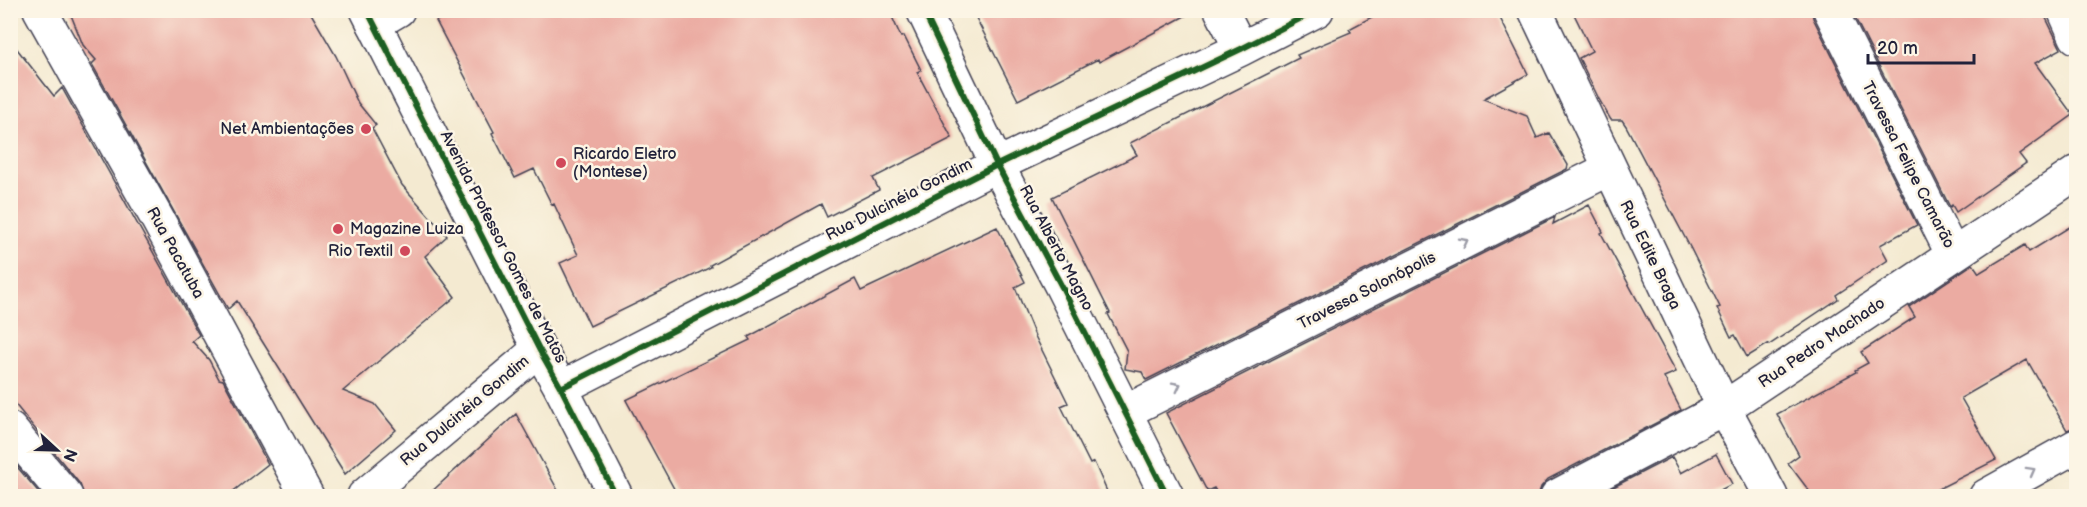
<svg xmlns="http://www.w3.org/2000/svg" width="2087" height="507" font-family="'Balsamiq Sans',sans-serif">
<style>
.building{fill:#ebaba2}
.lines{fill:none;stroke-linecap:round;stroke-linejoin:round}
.street-casing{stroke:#424052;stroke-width:36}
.primary-casing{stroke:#424052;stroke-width:36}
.street{stroke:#fff;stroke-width:33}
.primary{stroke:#fff;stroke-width:33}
.cycleway-casing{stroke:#fcf5e5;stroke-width:10}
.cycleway{stroke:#1b5e20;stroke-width:6}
.oneway{stroke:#9c9ca7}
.poi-dot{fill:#d1495b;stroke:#fcf5e5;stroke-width:2}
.labels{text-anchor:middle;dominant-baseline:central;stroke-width:5;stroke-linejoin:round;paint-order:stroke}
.poi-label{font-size:16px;fill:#22223b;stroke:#fcf5e5;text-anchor:end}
.street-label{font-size:16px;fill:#22223b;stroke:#fcf5e5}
</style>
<rect width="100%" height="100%" fill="#fcf5e5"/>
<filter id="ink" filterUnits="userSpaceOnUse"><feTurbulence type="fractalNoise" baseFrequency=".0167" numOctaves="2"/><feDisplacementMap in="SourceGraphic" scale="12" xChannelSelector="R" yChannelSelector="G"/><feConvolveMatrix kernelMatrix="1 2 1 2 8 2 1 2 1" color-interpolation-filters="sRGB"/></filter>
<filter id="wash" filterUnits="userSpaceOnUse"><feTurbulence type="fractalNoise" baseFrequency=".008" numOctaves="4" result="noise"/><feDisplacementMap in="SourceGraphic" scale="24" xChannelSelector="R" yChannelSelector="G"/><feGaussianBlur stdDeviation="1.35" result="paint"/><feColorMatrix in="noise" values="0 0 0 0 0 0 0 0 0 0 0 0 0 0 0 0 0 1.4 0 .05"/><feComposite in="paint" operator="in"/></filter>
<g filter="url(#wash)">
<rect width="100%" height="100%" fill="#f4ead1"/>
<g id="blocks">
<!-- building -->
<path class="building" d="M 69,10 L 309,10 L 336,56 L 358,103 L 376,125 L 372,128 L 402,185 L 447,236 L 425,256 L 455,297 L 343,391 L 375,404 L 396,430 L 345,474 L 237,301 L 228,309 L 92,64 L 96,60 L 83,45 Z
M 456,10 L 889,10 L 901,37 L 904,36 L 921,70 L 917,72 L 952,138 L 873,178 L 879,190 L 827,217 L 821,204 L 710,265 L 711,267 L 590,326 L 560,263 L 578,255 L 554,204 L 552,205 L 534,169 L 515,178 L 492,133 L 494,132 L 436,21 Z
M 972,10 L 1196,10 L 1099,62 L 1098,59 L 1018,100 Z
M 1385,10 L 1496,10 L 1528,74 L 1483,99 L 1527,116 L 1537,138 L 1549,133 L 1568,165 L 1567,169 L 1146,380 L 1142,372 L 1125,369 L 1127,351 L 1108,314 L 1110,313 L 1052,197 L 1137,155 L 1130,143 L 1299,58 L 1297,55 L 1351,32 L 1349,29 Z
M 1572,10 L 1812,10 L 1813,18 L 1917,225 L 1880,245 L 1888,260 L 1836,295 L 1838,299 L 1769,345 L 1768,344 L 1747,357 L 1735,335 L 1731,337 L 1717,308 L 1720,307 L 1691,249 L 1626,126 L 1622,120 L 1611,120 L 1599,99 L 1579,58 L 1592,51 Z
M 1851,10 L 2042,10 L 2061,49 L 2035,63 L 2073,115 L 2019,154 L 2026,163 L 1956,212 L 1952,205 L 1950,207 Z
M 10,40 L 54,96 L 62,88 L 199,335 L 192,341 L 209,360 L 219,379 L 223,380 L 268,464 L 227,496 L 84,496 L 80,484 L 10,398 Z
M 1589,205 L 1603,232 L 1601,233 L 1676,372 L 1664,377 L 1681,410 L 1548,479 L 1541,487 L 1538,496 L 1219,496 L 1214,488 L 1207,491 L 1166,413 L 1555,217 L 1553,224 Z
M 2076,223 L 2076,427 L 2067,430 L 2027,360 L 1961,398 L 1996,460 L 1924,496 L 1813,496 L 1788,463 L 1799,455 L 1777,414 L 1856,372 L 1855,370 L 1868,363 L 1861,352 L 1915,317 L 1909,307 L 1973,264 L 1979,273 L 2025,245 L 2029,252 Z
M 997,227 L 1025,282 L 1015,287 L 1035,336 L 1068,403 L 1061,406 L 1090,464 L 1094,462 L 1109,496 L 678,496 L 626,400 L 750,340 L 748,337 L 855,279 L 861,291 Z
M 516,414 L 561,496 L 427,496 L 490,438 Z
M 1716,454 L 1732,484 L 1709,496 L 1596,496 L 1672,457 L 1681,473 Z
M 12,461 L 42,496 L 10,496 L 10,463 Z"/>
</g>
</g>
<g filter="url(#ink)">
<use href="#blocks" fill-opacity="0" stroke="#424052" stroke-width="1.5"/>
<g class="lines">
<!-- street casing -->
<g class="street-casing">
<path id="street" d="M 40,10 L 158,220 L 307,496
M 1221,10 L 1241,49
M 1535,10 L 1724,408 L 1771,496
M 1830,10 L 1953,255
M 2064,10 L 2076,37
M 374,24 L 398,10
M 561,388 L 997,165 L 1241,49 L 1317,10
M 1125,412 L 1609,169
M 10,429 L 66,496
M 364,496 L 539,349
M 1557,496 L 1724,408 L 2076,173
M 1986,496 L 2076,446"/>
</g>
<!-- primary casing -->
<g class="primary-casing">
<path id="primary" d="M 367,10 L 539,349 L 561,388 L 616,496
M 923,10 L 997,165 L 1062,287 L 1167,496"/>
</g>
<!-- street -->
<use href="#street" class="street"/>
<!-- primary -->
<use href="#primary" class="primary"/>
<!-- cycleway casing -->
<g class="cycleway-casing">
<path id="cycleway" d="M 367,10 L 539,349 L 561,388 L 616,496
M 923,10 L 997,165 L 1062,287 L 1167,496
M 561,388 L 997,165 L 1241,49 L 1317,10"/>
</g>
<!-- cycleway -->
<use href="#cycleway" class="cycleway"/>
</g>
<!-- one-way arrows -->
<defs><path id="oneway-chevron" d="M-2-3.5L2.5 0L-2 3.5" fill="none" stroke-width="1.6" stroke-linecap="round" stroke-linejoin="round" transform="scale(1.5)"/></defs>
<g class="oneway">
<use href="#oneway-chevron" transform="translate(1464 242) rotate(-27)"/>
<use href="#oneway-chevron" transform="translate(1177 386) rotate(-27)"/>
<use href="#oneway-chevron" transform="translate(2031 471) rotate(-29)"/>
</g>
</g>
<!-- markers -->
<g class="poi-dot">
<circle cx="366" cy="129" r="6"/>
<circle cx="561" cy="163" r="6"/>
<circle cx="338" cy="229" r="6"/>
<circle cx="405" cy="251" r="6"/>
</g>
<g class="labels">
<!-- poi labels -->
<g class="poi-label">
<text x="354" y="129">Net Ambientações</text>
<text x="573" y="154" text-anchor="start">Ricardo Eletro<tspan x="573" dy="18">(Montese)</tspan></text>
<text x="350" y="229" text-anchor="start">Magazine Luiza</text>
<text x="393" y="251">Rio Textil</text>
</g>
<!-- street labels -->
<g class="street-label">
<text transform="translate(1908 165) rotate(63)">Travessa Felipe Camarão</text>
<text transform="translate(899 200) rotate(-27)">Rua Dulcinéia Gondim</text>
<text transform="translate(503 247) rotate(63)">Avenida Professor Gomes de Matos</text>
<text transform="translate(1056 248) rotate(62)">Rua Alberto Magno</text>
<text transform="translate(175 253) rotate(61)">Rua Pacatuba</text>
<text transform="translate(1650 255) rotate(64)">Rua Edite Braga</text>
<text transform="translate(1367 291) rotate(-27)">Travessa Solonópolis</text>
<text transform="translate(1822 343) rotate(-34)">Rua Pedro Machado</text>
<text transform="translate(465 411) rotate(-40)">Rua Dulcinéia Gondim</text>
</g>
</g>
<!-- margin -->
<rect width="2087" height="507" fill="none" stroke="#fcf5e5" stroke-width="36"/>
<!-- north arrow -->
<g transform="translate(57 450) rotate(112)" stroke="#fcf5e5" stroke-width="4.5" paint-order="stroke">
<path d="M0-4.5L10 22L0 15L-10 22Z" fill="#22223b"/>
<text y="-9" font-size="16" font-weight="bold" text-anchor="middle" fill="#22223b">N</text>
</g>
<!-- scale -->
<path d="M1868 54v9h106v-9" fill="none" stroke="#22223b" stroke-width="3"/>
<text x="1877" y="54" font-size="18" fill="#22223b" stroke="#fcf5e5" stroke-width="4.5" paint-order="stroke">20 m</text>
</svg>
